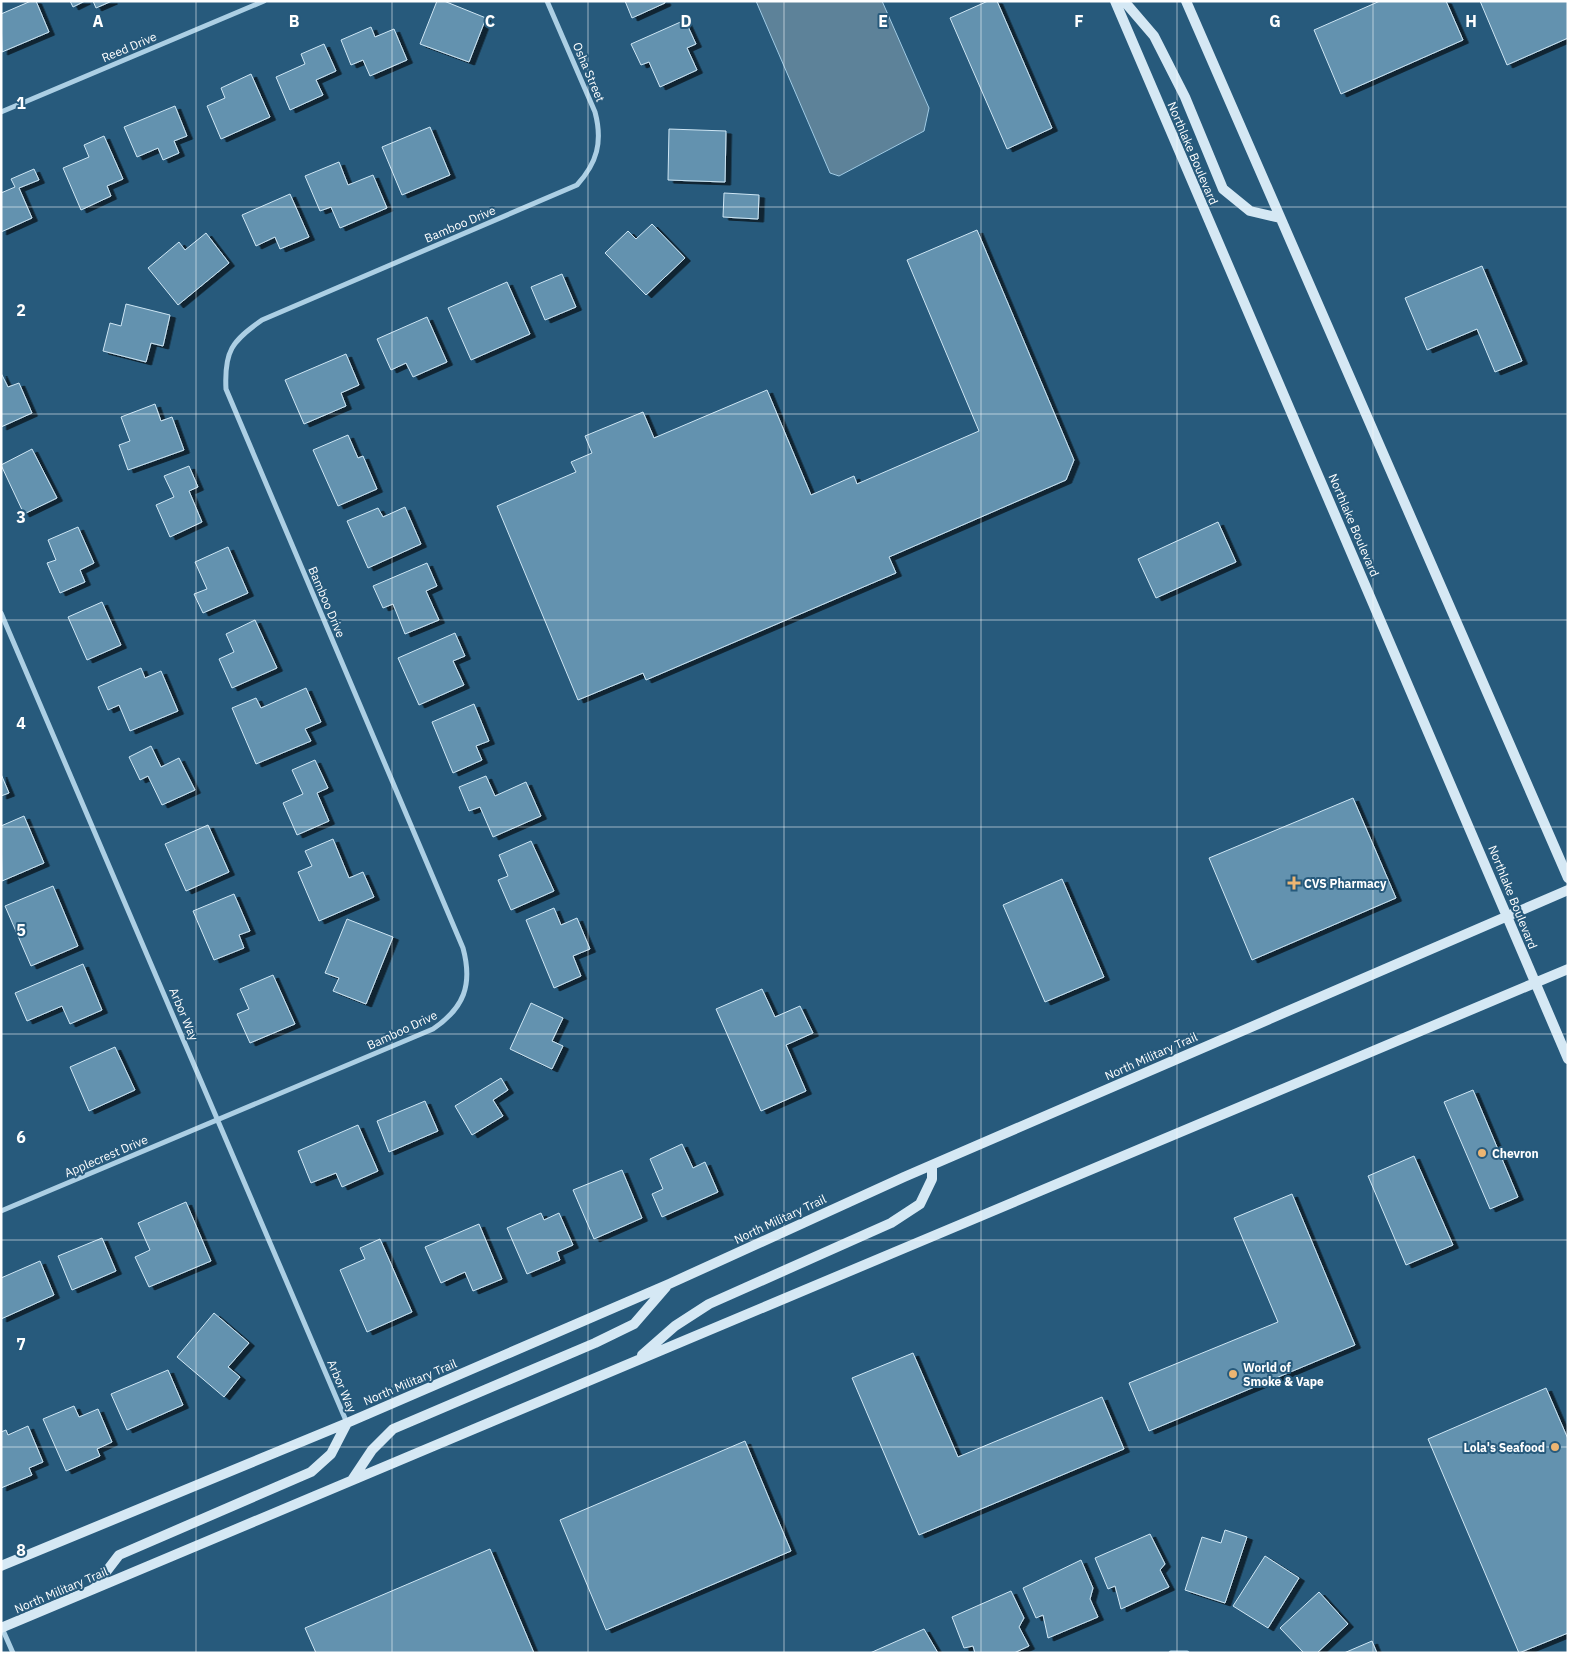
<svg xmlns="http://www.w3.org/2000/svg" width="1569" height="1654" font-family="'IBM Plex Sans',sans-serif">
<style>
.water{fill:#5d8299;stroke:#a0cbe5}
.building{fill:#6392af;stroke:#cee6f4;filter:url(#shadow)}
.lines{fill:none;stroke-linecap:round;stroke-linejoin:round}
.minor{stroke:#accfe4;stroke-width:5}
.secondary{stroke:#d5e8f4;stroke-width:10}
.grid{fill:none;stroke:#fff;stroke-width:1;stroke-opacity:0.55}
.poi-dot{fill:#ecb572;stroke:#275a7c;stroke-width:2}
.labels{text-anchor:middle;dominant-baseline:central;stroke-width:4;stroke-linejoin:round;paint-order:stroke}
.street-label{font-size:12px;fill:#fff;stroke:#275a7c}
.poi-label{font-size:12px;font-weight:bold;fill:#fff;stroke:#275a7c;text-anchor:start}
.grid-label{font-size:16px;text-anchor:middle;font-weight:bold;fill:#fff;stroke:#275a7c;stroke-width:4;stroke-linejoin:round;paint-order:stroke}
</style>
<defs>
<filter id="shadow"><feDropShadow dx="5.5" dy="3" stdDeviation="0" flood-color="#0009"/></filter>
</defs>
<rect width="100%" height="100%" fill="#275a7c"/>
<!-- water -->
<path class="water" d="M 756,1 L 882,1 L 929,108 L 924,131 L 839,176 L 830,173 Z"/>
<!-- building -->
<path class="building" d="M 31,1 L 36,1 L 49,32 L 2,52 L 1,14 Z
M 70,1 L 85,1 L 73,7 Z
M 93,1 L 112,1 L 96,8 Z
M 437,1 L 444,1 L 486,18 L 469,62 L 420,44 Z
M 625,1 L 665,1 L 665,3 L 632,18 Z
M 988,1 L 997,1 L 1052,128 L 1007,149 L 950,18 Z
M 1380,1 L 1446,1 L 1463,40 L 1341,94 L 1314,30 Z
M 1480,1 L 1568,1 L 1568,38 L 1507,65 Z
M 685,20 L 696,44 L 687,48 L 697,70 L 660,87 L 649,62 L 641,65 L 631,44 Z
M 371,27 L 375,37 L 394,29 L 407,60 L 370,76 L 363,60 L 351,65 L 341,40 Z
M 324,44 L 336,71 L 316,80 L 323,95 L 290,110 L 276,77 L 305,64 L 301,54 Z
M 251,74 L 270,117 L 221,139 L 207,106 L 225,98 L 221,88 Z
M 175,106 L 187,136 L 174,141 L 179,153 L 163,160 L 158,148 L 137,157 L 124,127 Z
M 430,127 L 450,175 L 402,195 L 382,147 Z
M 669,129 L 726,131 L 725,182 L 668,180 Z
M 104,136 L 123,179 L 107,186 L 111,196 L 81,210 L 63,168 L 89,157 L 84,145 Z
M 339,162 L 348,185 L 373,175 L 387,208 L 340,228 L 331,207 L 320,211 L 305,176 Z
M 34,169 L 39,180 L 19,188 L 32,218 L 1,232 L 1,193 L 15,187 L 11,179 Z
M 724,193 L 759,195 L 758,219 L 723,217 Z
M 290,194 L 309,237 L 280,249 L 275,237 L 256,246 L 242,215 Z
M 652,224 L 685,258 L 646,295 L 605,253 L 628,231 L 636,239 Z
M 977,230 L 1074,460 L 1066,480 L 889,557 L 896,573 L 646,680 L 643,673 L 578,700 L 497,506 L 576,472 L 571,462 L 592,453 L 585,436 L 643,412 L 654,438 L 767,390 L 811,495 L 854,476 L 857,484 L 979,431 L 907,260 Z
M 206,233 L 229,263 L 178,305 L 148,268 L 179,242 L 185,250 Z
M 1482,266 L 1522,361 L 1495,372 L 1477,329 L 1427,350 L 1405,298 Z
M 562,274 L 576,307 L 545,320 L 531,287 Z
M 507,282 L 530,334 L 471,360 L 448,308 Z
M 126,304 L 170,315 L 163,346 L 151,343 L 146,362 L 103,351 L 110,323 L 121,326 Z
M 427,317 L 447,362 L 413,377 L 406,363 L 391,370 L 377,339 Z
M 346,354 L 359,385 L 341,393 L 346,406 L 304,424 L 285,380 Z
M 1,373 L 8,387 L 19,383 L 32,413 L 1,427 Z
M 155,404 L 161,421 L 172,417 L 184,450 L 128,470 L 119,445 L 130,441 L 121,417 Z
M 348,435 L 358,458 L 363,456 L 377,489 L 338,506 L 313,450 Z
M 32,449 L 57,498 L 24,514 L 1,465 Z
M 189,466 L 198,487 L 189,491 L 202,522 L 170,537 L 156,505 L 174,497 L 164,476 Z
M 405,507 L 421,544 L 368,568 L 347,521 L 378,508 L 383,517 Z
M 1218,522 L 1236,562 L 1156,598 L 1138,559 Z
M 78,527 L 94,563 L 80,570 L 85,582 L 60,593 L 47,563 L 56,560 L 48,540 Z
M 228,547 L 248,593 L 203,613 L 194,594 L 207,589 L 195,562 Z
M 427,563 L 437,586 L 426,591 L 439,620 L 405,634 L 393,604 L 383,608 L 373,586 Z
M 102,602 L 121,645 L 87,660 L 68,617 Z
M 255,620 L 277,668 L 232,688 L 219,659 L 234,652 L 226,634 Z
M 455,633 L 465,656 L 453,661 L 464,685 L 419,705 L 398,658 Z
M 141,668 L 145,678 L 161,671 L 178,711 L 130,731 L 119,705 L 108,710 L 98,687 Z
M 306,688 L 321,722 L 305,729 L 311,741 L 256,764 L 232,708 L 256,698 L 261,708 Z
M 474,704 L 489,741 L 476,746 L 482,760 L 453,773 L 432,722 Z
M 151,746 L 161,767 L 179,758 L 195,790 L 162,805 L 148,776 L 140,780 L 129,757 Z
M 315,760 L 328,788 L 317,793 L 329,821 L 297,835 L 283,803 L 303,794 L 292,770 Z
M 1,774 L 9,793 L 1,796 Z
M 486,776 L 495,796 L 526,782 L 541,816 L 493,837 L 480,807 L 469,811 L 459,787 Z
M 1353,798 L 1396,898 L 1252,960 L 1209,858 Z
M 24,816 L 44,863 L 2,881 L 1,826 Z
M 208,825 L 229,872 L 186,891 L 165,844 Z
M 333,839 L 349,878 L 363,872 L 374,897 L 319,921 L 298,872 L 312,866 L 305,851 Z
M 531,841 L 554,891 L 511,910 L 498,880 L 508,876 L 499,855 Z
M 1062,879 L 1104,977 L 1045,1002 L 1003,905 Z
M 53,886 L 78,946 L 31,966 L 5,906 Z
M 234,894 L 250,931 L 239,935 L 244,948 L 214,960 L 193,911 Z
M 554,908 L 561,925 L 577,918 L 590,949 L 573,956 L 581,976 L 554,988 L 526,920 Z
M 347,919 L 393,937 L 366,1004 L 333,991 L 339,978 L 325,973 Z
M 83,964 L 102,1010 L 70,1024 L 62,1006 L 27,1021 L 15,993 Z
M 273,975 L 295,1024 L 250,1043 L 237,1014 L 249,1009 L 240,989 Z
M 762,989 L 775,1017 L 800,1006 L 813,1033 L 786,1045 L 806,1091 L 761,1111 L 716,1009 Z
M 531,1003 L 563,1018 L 552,1041 L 563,1046 L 552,1069 L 510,1049 Z
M 115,1047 L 135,1090 L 89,1111 L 70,1067 Z
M 501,1078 L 508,1090 L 493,1100 L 503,1116 L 472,1135 L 455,1106 Z
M 1473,1090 L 1518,1197 L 1490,1209 L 1444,1102 Z
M 425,1101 L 438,1131 L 389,1152 L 377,1121 Z
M 358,1125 L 378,1171 L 342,1187 L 336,1173 L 311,1183 L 298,1151 Z
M 682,1144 L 693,1168 L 705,1162 L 718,1192 L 662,1217 L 652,1194 L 663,1189 L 650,1159 Z
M 1414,1156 L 1453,1245 L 1406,1265 L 1368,1176 Z
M 622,1170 L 642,1218 L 594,1239 L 573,1190 Z
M 1292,1194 L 1355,1345 L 1149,1431 L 1129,1383 L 1278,1322 L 1234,1218 Z
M 186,1202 L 211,1261 L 149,1287 L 135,1257 L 150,1250 L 138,1223 Z
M 541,1213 L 544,1220 L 559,1213 L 573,1245 L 557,1252 L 560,1260 L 527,1274 L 507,1228 Z
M 479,1224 L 502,1279 L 473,1291 L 465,1272 L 441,1283 L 425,1247 Z
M 102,1238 L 116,1271 L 72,1290 L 58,1256 Z
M 380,1239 L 412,1312 L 367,1332 L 340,1270 L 365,1259 L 360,1248 Z
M 40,1261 L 54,1295 L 1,1319 L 1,1278 Z
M 214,1313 L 249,1343 L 228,1367 L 240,1377 L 224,1397 L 177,1357 Z
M 913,1353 L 958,1457 L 1102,1397 L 1124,1449 L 919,1535 L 852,1378 Z
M 168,1370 L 183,1405 L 127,1430 L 111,1394 Z
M 1546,1388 L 1568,1439 L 1568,1633 L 1519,1653 L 1428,1439 Z
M 74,1406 L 79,1417 L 98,1409 L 112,1442 L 97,1449 L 100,1456 L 66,1471 L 43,1419 Z
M 28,1426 L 43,1462 L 29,1468 L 32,1475 L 1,1488 L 1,1432 L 6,1430 L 8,1435 Z
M 745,1441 L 791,1551 L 606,1630 L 560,1520 Z
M 1225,1530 L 1247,1537 L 1225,1603 L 1185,1590 L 1202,1537 L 1221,1543 Z
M 1150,1534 L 1165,1564 L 1160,1570 L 1169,1587 L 1121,1609 L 1115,1586 L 1108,1589 L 1095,1558 Z
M 490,1549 L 534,1653 L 316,1653 L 305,1628 Z
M 1265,1556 L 1299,1578 L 1268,1628 L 1233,1606 Z
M 1081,1560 L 1093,1588 L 1090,1599 L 1098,1617 L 1048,1638 L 1043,1615 L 1036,1618 L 1023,1588 Z
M 1011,1591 L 1024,1618 L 1019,1627 L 1029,1646 L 1014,1653 L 975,1653 L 973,1646 L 964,1648 L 952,1617 Z
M 1319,1592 L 1348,1624 L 1317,1653 L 1304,1653 L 1280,1628 Z
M 924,1629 L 938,1653 L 870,1653 Z
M 1372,1641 L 1377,1653 L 1344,1653 Z"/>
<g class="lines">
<!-- minor -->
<path class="minor" d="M 1,112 L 264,1
M 1,613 L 347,1423
M 1,1211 L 433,1029 C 464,1008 473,985 463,948 L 226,389 C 224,351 232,341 262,320 L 577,185 C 597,163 603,142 595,112 L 547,1
M 2,1628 L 13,1653
M 1171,1653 L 1187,1653"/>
<!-- secondary -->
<path class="secondary" d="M 1115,1 L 1568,1059
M 1124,1 L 1154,36 L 1185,97 L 1223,189 L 1250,211 L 1280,218
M 1186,1 L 1568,878
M 642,1355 L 675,1326 L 709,1304 L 891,1223 L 920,1204 L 932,1179 L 932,1165
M 352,1480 L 372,1450 L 393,1429 L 595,1343 L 634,1324 L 666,1287
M 1,1566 L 347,1423 L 669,1284 L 904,1177 L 1568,890
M 93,1589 L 119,1555 L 311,1472 L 331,1454 L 347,1423
M 1,1628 L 1568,969"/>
</g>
<!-- grid -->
<path class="grid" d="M 196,1 L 196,1653M 392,1 L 392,1653M 588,1 L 588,1653M 784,1 L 784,1653M 981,1 L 981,1653M 1177,1 L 1177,1653M 1373,1 L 1373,1653M 1,207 L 1568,207M 1,414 L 1568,414M 1,620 L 1568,620M 1,827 L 1568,827M 1,1034 L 1568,1034M 1,1240 L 1568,1240M 1,1447 L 1568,1447"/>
<!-- markers -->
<g class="poi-dot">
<path d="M1291.5 875.5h5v5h5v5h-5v5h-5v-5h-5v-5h5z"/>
<circle cx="1482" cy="1153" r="5"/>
<circle cx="1233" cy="1374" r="5"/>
<circle cx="1555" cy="1447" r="5"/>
</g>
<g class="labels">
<!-- street labels -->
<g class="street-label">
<text transform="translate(129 47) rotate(-23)">Reed Drive</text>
<text transform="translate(589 72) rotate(67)">Osha Street</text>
<text transform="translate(1193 153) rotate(67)">Northlake Boulevard</text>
<text transform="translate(460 224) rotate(-23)">Bamboo Drive</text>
<text transform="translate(1354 525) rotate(67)">Northlake Boulevard</text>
<text transform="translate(327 602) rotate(67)">Bamboo Drive</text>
<text transform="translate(1513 897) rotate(68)">Northlake Boulevard</text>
<text transform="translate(184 1014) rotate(67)">Arbor Way</text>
<text transform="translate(402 1030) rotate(-25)">Bamboo Drive</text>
<text transform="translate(1151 1056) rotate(-24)">North Military Trail</text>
<text transform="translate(106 1156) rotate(-23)">Applecrest Drive</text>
<text transform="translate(780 1219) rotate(-25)">North Military Trail</text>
<text transform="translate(410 1382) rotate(-23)">North Military Trail</text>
<text transform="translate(342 1386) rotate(67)">Arbor Way</text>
<text transform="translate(61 1590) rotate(-23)">North Military Trail</text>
</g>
<!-- poi labels -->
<g class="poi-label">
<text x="1304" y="883">CVS Pharmacy</text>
<text x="1492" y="1153">Chevron</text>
<text x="1243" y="1367">World of<tspan x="1243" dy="14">Smoke &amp; Vape</tspan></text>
<text x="1545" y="1447" text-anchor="end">Lola's Seafood</text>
</g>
</g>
<g class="grid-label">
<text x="98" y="27">A</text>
<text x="294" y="27">B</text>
<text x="490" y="27">C</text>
<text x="686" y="27">D</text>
<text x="883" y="27">E</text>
<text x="1079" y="27">F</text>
<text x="1275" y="27">G</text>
<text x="1471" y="27">H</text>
<text x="21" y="109">1</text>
<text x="21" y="316">2</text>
<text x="21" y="523">3</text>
<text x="21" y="729">4</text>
<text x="21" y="936">5</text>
<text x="21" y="1143">6</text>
<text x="21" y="1350">7</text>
<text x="21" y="1556">8</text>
</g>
<!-- border -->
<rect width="1569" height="1654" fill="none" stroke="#ffffff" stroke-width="5"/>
</svg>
